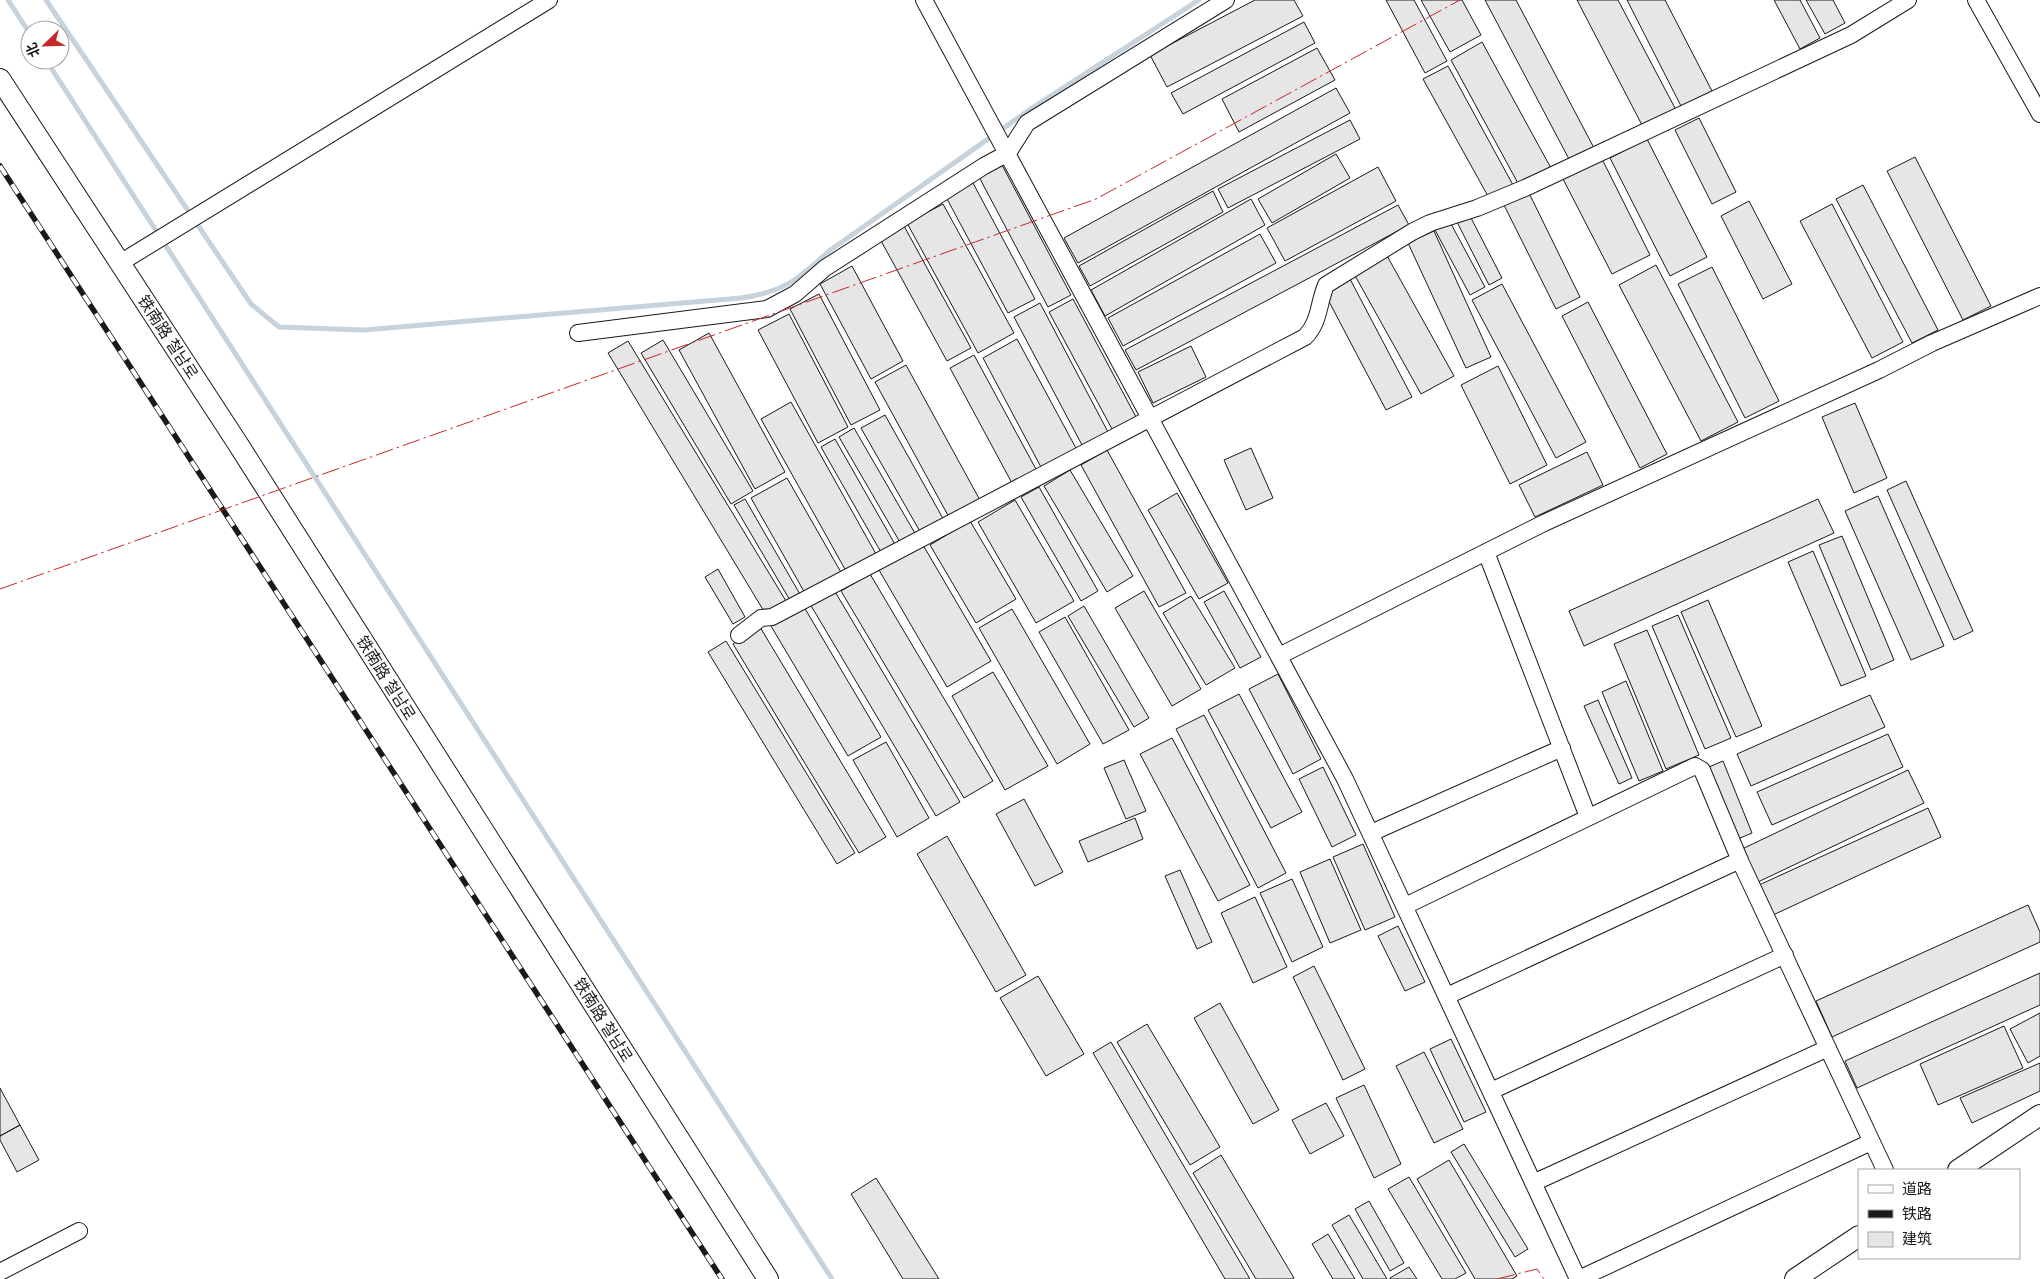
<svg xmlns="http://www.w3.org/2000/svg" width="2040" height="1279" font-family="Karla,'Noto Sans SC','Noto Sans KR',sans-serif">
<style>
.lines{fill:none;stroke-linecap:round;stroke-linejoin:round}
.stream{stroke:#c6d2dc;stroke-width:5}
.building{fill:#e6e6e6;stroke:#1a1a1a}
.minor-casing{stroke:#1a1a1a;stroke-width:18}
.tertiary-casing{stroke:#1a1a1a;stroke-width:22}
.minor{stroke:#fff;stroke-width:16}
.tertiary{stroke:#fff;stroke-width:20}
.rail-casing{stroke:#1a1a1a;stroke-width:5.5}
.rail{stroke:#fff;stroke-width:4;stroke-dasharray:11;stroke-linecap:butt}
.power{stroke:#c62828;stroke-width:1;stroke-dasharray:18 4 2.5 4;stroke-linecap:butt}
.labels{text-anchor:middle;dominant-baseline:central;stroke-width:4;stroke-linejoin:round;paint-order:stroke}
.street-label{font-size:16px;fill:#1a1a1a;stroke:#fff}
</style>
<rect width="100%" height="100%" fill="#fff"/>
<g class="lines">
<!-- stream -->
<path class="stream" d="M 8,0 L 30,34
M 46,0 L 251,304 L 279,327 L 364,330 L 741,298 C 783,292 798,280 829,251 L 1032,108 L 1199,0
M 46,60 L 832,1279"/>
</g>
<!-- building -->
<path class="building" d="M 1255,0 L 1294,0 L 1303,16 L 1167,87 L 1150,55 Z
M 1386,0 L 1414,0 L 1447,61 L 1425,73 Z
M 1421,0 L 1462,0 L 1481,35 L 1450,52 Z
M 1485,0 L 1516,0 L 1594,148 L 1570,161 Z
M 1577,0 L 1618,0 L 1676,110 L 1643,127 Z
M 1627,0 L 1665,0 L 1712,91 L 1681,106 Z
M 1774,0 L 1800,0 L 1820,38 L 1800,49 Z
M 1806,0 L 1833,0 L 1845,23 L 1825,34 Z
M 1304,22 L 1315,43 L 1183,114 L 1171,93 Z
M 1482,42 L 1552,170 L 1520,187 L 1451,60 Z
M 1317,48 L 1335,80 L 1239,132 L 1222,99 Z
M 1448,66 L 1513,185 L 1489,198 L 1423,79 Z
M 1336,88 L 1350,113 L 1078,263 L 1064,238 Z
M 1699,118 L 1736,192 L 1712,204 L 1675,130 Z
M 1350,120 L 1360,139 L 1228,208 L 1218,189 Z
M 1647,139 L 1707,257 L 1670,276 L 1610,158 Z
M 1336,154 L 1350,178 L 1272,223 L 1258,199 Z
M 1915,157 L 1991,306 L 1963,320 L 1887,171 Z
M 1602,159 L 1650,255 L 1612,274 L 1563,179 Z
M 1002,165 L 1071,295 L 1048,307 L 979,177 Z
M 1378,167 L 1396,201 L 1285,261 L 1267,228 Z
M 973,183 L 1035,299 L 1008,313 L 946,197 Z
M 1863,185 L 1938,330 L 1912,343 L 1836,199 Z
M 1213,191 L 1223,212 L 1090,286 L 1079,266 Z
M 1528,191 L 1580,297 L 1556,309 L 1503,203 Z
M 1251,199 L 1265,225 L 1105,316 L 1091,290 Z
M 1749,201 L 1792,284 L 1763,299 L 1721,216 Z
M 943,204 L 1014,333 L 978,353 L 907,223 Z
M 1832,204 L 1903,342 L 1872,358 L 1800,221 Z
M 1398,205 L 1409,225 L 1136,370 L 1125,350 Z
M 1470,216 L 1502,278 L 1489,285 L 1457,222 Z
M 1450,222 L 1485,287 L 1470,295 L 1435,230 Z
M 904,226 L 971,348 L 947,361 L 880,239 Z
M 1434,231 L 1491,357 L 1466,368 L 1408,243 Z
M 1260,234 L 1276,263 L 1123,346 L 1108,318 Z
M 1386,254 L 1454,376 L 1421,394 L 1353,272 Z
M 1656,265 L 1738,422 L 1701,441 L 1619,285 Z
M 852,266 L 903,361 L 871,379 L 820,284 Z
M 1712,267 L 1779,401 L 1745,418 L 1678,284 Z
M 1350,279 L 1412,397 L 1386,410 L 1324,292 Z
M 1502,284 L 1586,442 L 1556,458 L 1472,300 Z
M 819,294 L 880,410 L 851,425 L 790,309 Z
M 1073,299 L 1136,417 L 1112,429 L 1049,312 Z
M 1588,302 L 1667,454 L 1640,468 L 1562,316 Z
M 1040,303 L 1108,432 L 1082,445 L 1014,317 Z
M 789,314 L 848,427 L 818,443 L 758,330 Z
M 709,333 L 785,472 L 755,489 L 679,350 Z
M 1017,339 L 1077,450 L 1042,469 L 983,358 Z
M 663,340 L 753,491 L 731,504 L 641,353 Z
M 628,341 L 786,601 L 765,613 L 608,353 Z
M 1191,346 L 1206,377 L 1153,403 L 1138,372 Z
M 974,355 L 1037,471 L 1013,485 L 950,368 Z
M 906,365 L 981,502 L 950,519 L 875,382 Z
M 1498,366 L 1547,465 L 1510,484 L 1461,385 Z
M 791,402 L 876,554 L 846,571 L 761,419 Z
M 1855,403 L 1887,478 L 1854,493 L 1822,417 Z
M 885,415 L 945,522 L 922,535 L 861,428 Z
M 854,428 L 916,535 L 901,544 L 839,437 Z
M 835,439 L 896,546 L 882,554 L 821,447 Z
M 1251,448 L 1273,498 L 1246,510 L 1224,460 Z
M 1107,450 L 1186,593 L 1159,607 L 1081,465 Z
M 1587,452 L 1603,485 L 1535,517 L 1519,485 Z
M 1070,470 L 1133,576 L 1107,592 L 1044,486 Z
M 787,478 L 842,574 L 806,595 L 751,498 Z
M 1906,481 L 1973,631 L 1954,640 L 1887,490 Z
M 1039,487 L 1098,591 L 1081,601 L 1021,497 Z
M 1177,493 L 1228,583 L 1199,599 L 1148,510 Z
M 1878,496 L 1944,646 L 1911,660 L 1845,511 Z
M 745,499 L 801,596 L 791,602 L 734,505 Z
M 1818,499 L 1834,533 L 1584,646 L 1569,611 Z
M 1015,500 L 1074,601 L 1036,623 L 978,522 Z
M 970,521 L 1016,599 L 976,623 L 930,545 Z
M 1842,536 L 1894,660 L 1871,670 L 1819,545 Z
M 923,545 L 991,661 L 947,687 L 879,570 Z
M 1813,551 L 1866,676 L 1841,686 L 1788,562 Z
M 718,569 L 745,617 L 733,624 L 705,577 Z
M 870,574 L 993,781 L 964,798 L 841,591 Z
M 834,590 L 960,802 L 936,816 L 810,604 Z
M 1144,591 L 1201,689 L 1172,706 L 1115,608 Z
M 1224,591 L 1261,657 L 1240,668 L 1204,602 Z
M 1191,596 L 1235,668 L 1206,685 L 1163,613 Z
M 1708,600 L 1762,726 L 1736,737 L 1681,612 Z
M 1084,606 L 1149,718 L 1134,727 L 1068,616 Z
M 804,607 L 881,737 L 848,756 L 771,626 Z
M 1012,609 L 1090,744 L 1057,764 L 979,628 Z
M 1678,615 L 1731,738 L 1705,749 L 1652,626 Z
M 1065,617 L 1129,730 L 1103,744 L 1039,632 Z
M 760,627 L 886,837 L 859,853 L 733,644 Z
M 1647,630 L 1699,755 L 1666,769 L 1614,644 Z
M 726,641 L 855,853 L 837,864 L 708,652 Z
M 993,672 L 1048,766 L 1005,790 L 952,696 Z
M 1278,674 L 1321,759 L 1293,774 L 1249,689 Z
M 1626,681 L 1663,771 L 1639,781 L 1602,692 Z
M 1239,694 L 1302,812 L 1271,828 L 1208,710 Z
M 1870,695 L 1885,727 L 1751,786 L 1737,754 Z
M 1598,700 L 1632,778 L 1619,784 L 1584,706 Z
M 1204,715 L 1286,873 L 1258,888 L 1176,729 Z
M 1888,734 L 1903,767 L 1772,825 L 1757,792 Z
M 1172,738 L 1250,885 L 1218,901 L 1140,754 Z
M 886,742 L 929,818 L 897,837 L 853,760 Z
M 1124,760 L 1146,811 L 1126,819 L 1104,768 Z
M 1723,761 L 1752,833 L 1738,839 L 1709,767 Z
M 1323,767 L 1356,835 L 1332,847 L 1299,779 Z
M 1908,770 L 1924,803 L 1758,882 L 1742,849 Z
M 1024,799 L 1063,872 L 1035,886 L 996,814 Z
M 1928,808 L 1941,837 L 1773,915 L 1759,885 Z
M 1135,818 L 1143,839 L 1088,862 L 1079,841 Z
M 947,836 L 1026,975 L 996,992 L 917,854 Z
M 1363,844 L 1395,917 L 1365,930 L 1333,857 Z
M 1330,859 L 1361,930 L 1330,943 L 1300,872 Z
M 1180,870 L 1212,942 L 1197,949 L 1165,876 Z
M 1292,879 L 1323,947 L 1292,962 L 1260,893 Z
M 1255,897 L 1287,967 L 1253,983 L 1221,913 Z
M 2028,905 L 2040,932 L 2040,942 L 1832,1037 L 1816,1001 Z
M 1398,926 L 1425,982 L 1405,991 L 1378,936 Z
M 1314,966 L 1365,1069 L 1343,1080 L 1293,977 Z
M 2040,973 L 2040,1005 L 1857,1088 L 1845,1061 Z
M 1038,976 L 1084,1054 L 1046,1076 L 1000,998 Z
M 1220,1003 L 1279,1110 L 1253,1124 L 1194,1018 Z
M 2040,1013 L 2040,1056 L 2028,1063 L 2010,1029 Z
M 1147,1024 L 1220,1147 L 1190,1165 L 1117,1042 Z
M 2004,1026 L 2023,1068 L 1938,1105 L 1920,1064 Z
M 1451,1039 L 1486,1112 L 1464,1122 L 1430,1049 Z
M 1111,1042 L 1250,1279 L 1225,1279 L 1093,1053 Z
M 1424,1052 L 1463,1129 L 1434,1143 L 1396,1066 Z
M 2040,1063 L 2040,1091 L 1972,1123 L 1960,1098 Z
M 1364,1085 L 1401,1164 L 1374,1178 L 1336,1098 Z
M 0,1088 L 20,1125 L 0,1136 Z
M 1326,1103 L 1344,1136 L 1310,1154 L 1292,1120 Z
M 20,1125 L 39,1160 L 17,1172 L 0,1140 L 0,1136 Z
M 1464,1144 L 1528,1249 L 1515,1257 L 1451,1152 Z
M 1221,1155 L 1294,1278 L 1292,1279 L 1256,1279 L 1193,1173 Z
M 1449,1160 L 1517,1276 L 1512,1279 L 1475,1279 L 1417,1179 Z
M 1409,1177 L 1466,1273 L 1455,1279 L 1442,1279 L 1388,1189 Z
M 876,1178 L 939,1279 L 903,1279 L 851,1194 Z
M 1369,1201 L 1404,1263 L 1390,1271 L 1355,1209 Z
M 1349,1215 L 1387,1279 L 1363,1279 L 1332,1225 Z
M 1328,1234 L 1355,1279 L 1333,1279 L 1312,1244 Z
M 1409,1267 L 1417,1279 L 1390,1279 L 1390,1278 Z"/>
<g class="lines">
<!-- minor casing -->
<g class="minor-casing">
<path id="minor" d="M 924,0 L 1345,779 L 1578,1279
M 1976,0 L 2040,114
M 120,263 L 549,0
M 578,333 L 767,309 L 795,294 L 825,268 L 984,166 L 1008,153 L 1027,123 L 1226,0
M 1486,552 L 1588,817
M 739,635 L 761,618 L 772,617 L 1305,337 C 1320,322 1318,304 1326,285 L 1412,232 L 1430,223 L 1477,208 L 1525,188 L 1851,35 L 1908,0
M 1279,656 L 1544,523 L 1879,370 L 1932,343 L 2040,296
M 1371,833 L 1562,748
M 1405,906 L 1695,766 L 1702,770 L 1741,863 L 1885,1170
M 1447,996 L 1740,860
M 1491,1091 L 1785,955
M 1533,1183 L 1828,1048
M 0,1272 L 79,1231
M 1579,1279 L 1871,1142"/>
</g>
<!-- tertiary casing -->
<g class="tertiary-casing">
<path id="tertiary" d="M 0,79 L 238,444 L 768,1279
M 1958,1170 L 2040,1115
M 1795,1279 L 1859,1236"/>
</g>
<!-- minor -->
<use href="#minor" class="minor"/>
<!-- tertiary -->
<use href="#tertiary" class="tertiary"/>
<!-- rail casing -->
<g class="rail-casing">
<path id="rail" d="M 0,166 L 722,1279"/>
</g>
<!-- rail -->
<use href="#rail" class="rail"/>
<!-- power -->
<path class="power" d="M 0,589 L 1096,199 L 1460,0
M 1497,1279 L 1537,1269 L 1544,1279"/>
</g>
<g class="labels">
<!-- street labels -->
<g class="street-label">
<text transform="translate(168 337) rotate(57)">铁南路 철남로</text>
<text transform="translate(386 678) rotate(58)">铁南路 철남로</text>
<text transform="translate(603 1020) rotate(58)">铁南路 철남로</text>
</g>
</g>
<!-- legend -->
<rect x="1858" y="1169" width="162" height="90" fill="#ffffff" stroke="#a3a3a3"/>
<rect x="1868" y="1185" width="25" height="8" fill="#ffffff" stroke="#a3a3a3"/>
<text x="1902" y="1194" font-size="15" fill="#1a1a1a">道路</text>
<rect x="1868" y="1210" width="25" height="8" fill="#1a1a1a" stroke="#a3a3a3"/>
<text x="1902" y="1219" font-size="15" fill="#1a1a1a">铁路</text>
<rect x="1868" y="1232" width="25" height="15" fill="#e6e6e6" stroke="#a3a3a3"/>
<text x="1902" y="1244" font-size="15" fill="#1a1a1a">建筑</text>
<!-- north arrow -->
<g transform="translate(45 45) rotate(247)"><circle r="24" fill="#ffffff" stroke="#a3a3a3"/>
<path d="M0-4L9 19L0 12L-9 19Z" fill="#c62828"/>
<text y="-8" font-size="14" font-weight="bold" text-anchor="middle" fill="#1a1a1a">北</text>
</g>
</svg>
